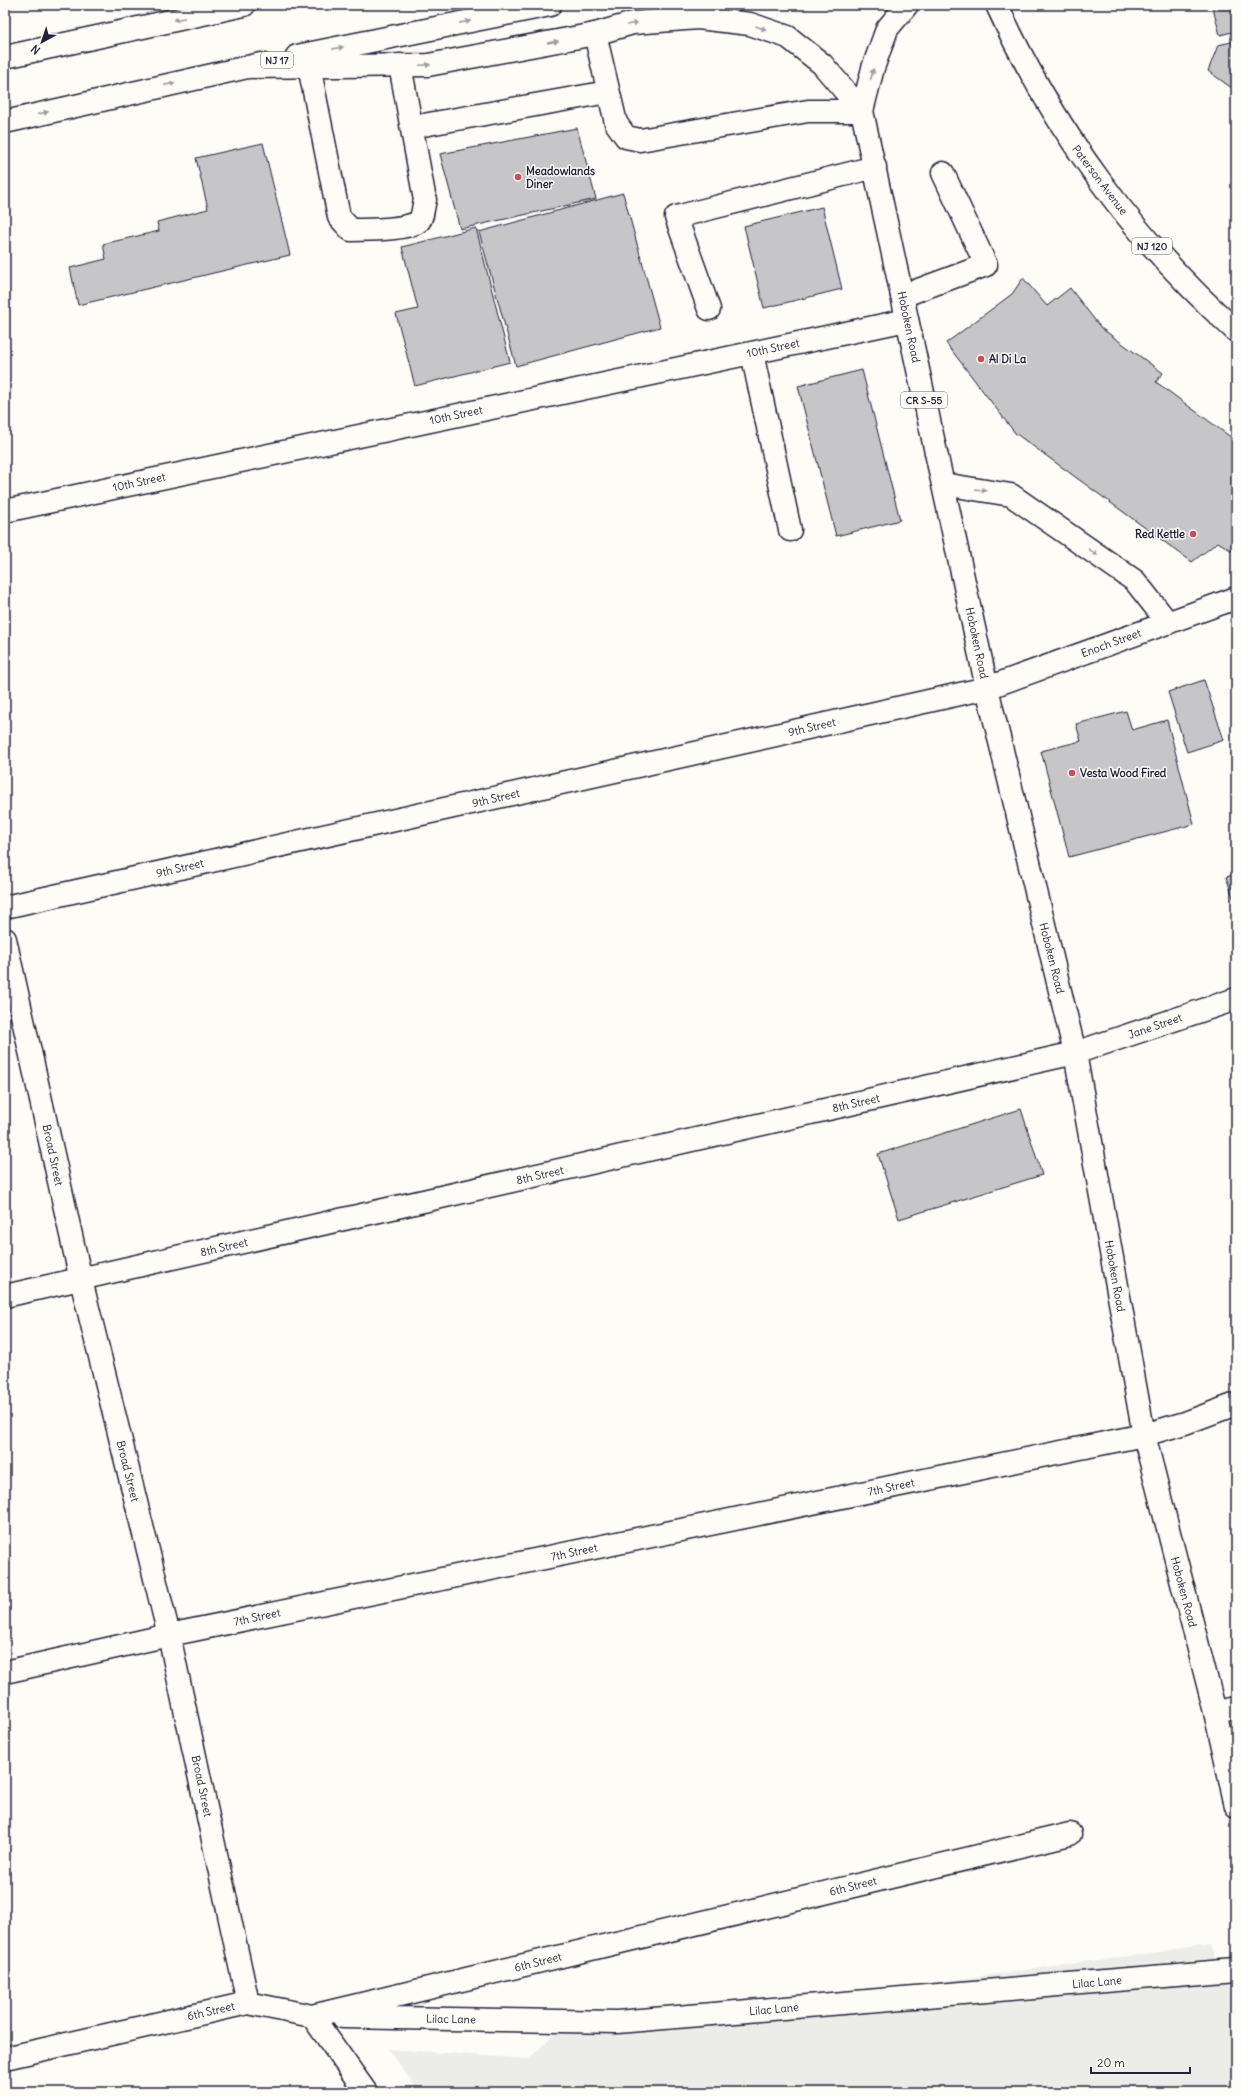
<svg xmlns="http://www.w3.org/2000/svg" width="1241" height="2097" font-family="Delius,sans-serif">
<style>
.built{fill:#ecece9}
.building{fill:#c6c6c8;stroke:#22223b}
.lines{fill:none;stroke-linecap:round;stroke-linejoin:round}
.minor-casing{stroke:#22223b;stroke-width:25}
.major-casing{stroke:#22223b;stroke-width:25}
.highway-casing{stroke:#22223b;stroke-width:25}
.minor{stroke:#fdfcf7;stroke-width:22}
.major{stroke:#fdfcf7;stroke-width:22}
.highway{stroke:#fdfcf7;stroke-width:22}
.oneway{fill:#9a9aa2}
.poi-dot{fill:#d1495b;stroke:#fdfcf7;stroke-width:1.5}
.labels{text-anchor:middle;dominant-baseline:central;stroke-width:3;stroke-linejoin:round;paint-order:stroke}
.shield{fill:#fdfcf7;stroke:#646373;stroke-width:1}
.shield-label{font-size:10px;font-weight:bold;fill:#22223b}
.poi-label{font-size:11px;font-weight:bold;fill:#22223b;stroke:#fdfcf7;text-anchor:start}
.street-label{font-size:11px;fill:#22223b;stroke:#fdfcf7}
</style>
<rect width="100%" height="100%" fill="#fdfcf7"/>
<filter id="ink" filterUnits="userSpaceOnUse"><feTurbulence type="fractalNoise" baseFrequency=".025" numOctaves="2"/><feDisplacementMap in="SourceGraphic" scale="8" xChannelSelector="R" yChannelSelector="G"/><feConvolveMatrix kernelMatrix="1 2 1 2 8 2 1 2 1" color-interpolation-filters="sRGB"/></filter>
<g filter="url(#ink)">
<!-- built -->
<path class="built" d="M 1211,1945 L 1236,2002 L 1236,2092 L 419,2092 L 388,2049 L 529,2059 L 554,2034 Z"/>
<!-- building -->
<path class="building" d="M 1212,5 L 1236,5 L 1236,31 L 1220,35 Z
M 1236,41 L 1236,91 L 1208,71 L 1218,45 Z
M 577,128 L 596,199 L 460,229 L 440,154 Z
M 263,143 L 290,255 L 78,305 L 70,268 L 106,259 L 103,244 L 159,231 L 157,222 L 208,209 L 196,158 Z
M 623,193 L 660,327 L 516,366 L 479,232 Z
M 822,207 L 842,289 L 764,308 L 744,226 Z
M 476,228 L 510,362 L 415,386 L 396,314 L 418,309 L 402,247 Z
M 1023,278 L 1047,306 L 1070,288 L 1101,328 L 1163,373 L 1156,382 L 1236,441 L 1236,545 L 1232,551 L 1218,542 L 1192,562 L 1015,433 L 946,343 L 1012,294 Z
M 862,370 L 900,520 L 836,536 L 798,386 Z
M 1204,680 L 1224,740 L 1187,752 L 1168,692 Z
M 1126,711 L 1132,730 L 1167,720 L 1194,824 L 1069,857 L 1041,751 L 1081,741 L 1076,724 Z
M 1236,874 L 1236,906 L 1226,877 Z
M 1021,1109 L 1042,1175 L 899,1219 L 878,1154 Z"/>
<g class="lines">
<!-- minor casing -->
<g class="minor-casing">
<path id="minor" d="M 595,34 L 616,123 L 626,137 L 640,140 L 808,111 L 862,111
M 309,66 L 339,217 L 351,230 C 364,230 410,230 419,221 C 423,217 423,206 425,200 L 400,65
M 412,127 L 608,92
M 902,296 L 986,265 L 943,173
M 709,309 L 676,217 L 875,167
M 752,353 L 790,530
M 943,484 L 1011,495 L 1135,581 L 1168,623
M 5,511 L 907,320
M 5,907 L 987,688 L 1075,1053 L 1144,1435 L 1215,1712 L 1236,1806
M 5,939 L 81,1280 L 169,1635 L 248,2003
M 5,1296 L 1075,1053 L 1236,999
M 5,1672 L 169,1635 L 1144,1435 L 1185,1423 L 1236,1404
M 1215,1712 L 1236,1708
M 312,2016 L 366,2092
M 343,2017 L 617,2022 L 1236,1970
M 5,2058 L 248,2003 L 312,2016 L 1070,1834"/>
</g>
<!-- major casing -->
<g class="major-casing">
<path id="major" d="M 997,5 C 1053,129 1135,240 1236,331
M 862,111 L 987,688 L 1236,598"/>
</g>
<!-- highway casing -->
<g class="highway-casing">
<path id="highway" d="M 297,56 L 550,5
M 5,57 L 244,5
M 246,67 L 428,65 L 595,34 L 633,23 L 698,18 L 750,24 L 788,37 L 822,64 L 862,111
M 862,111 L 873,68 L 887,29 L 907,5
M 5,122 L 261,64"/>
</g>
<!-- minor -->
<use href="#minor" class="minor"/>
<!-- major -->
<use href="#major" class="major"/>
<!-- highway -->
<use href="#highway" class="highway"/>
</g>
<!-- one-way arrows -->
<defs><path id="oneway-solid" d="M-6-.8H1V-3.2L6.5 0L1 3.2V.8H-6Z"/></defs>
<g class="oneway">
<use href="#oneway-solid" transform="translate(179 19) rotate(168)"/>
<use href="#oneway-solid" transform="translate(465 22) rotate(-11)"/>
<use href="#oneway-solid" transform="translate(632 24) rotate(-10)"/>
<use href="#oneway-solid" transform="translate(761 28) rotate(20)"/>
<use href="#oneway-solid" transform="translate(553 42) rotate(-11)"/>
<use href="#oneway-solid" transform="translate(338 48) rotate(-11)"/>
<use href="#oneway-solid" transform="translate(425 65) rotate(-3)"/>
<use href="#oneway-solid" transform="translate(872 74) rotate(-76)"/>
<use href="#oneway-solid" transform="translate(170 84) rotate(-13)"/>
<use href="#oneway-solid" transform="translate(43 113) rotate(-13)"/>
<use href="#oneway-solid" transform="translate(981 490) rotate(10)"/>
<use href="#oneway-solid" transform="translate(1093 552) rotate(34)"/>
</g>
</g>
<!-- markers -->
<g class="poi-dot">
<circle cx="518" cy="177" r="4"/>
<circle cx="981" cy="359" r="4"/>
<circle cx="1193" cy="534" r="4"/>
<circle cx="1072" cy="773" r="4"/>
</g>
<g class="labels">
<!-- shield labels -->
<g class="shield">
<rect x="261" y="52" width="32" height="16" rx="3"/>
<rect x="1132" y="238" width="40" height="16" rx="3"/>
<rect x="901" y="392" width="46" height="16" rx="3"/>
</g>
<g class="shield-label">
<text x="277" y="60">NJ 17</text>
<text x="1152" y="246">NJ 120</text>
<text x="924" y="400">CR S-55</text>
</g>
<!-- poi labels -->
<g class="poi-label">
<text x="526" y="171">Meadowlands<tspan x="526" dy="13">Diner</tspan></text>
<text x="989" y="359">Al Di La</text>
<text x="1185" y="534" text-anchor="end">Red Kettle</text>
<text x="1080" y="773">Vesta Wood Fired</text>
</g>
<!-- street labels -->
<g class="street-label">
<text transform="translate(1100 180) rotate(53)">Paterson Avenue</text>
<text transform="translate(909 327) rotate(78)">Hoboken Road</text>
<text transform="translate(773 348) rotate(-12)">10th Street</text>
<text transform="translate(456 415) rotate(-12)">10th Street</text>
<text transform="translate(139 482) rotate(-12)">10th Street</text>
<text transform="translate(977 643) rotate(78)">Hoboken Road</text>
<text transform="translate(1111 643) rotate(-20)">Enoch Street</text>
<text transform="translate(812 727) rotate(-13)">9th Street</text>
<text transform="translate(496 798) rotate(-13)">9th Street</text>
<text transform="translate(180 868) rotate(-13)">9th Street</text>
<text transform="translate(1052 958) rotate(76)">Hoboken Road</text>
<text transform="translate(1155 1026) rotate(-19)">Jane Street</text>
<text transform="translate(856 1103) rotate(-13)">8th Street</text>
<text transform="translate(53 1155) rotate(78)">Broad Street</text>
<text transform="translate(540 1175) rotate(-13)">8th Street</text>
<text transform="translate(224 1247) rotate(-13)">8th Street</text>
<text transform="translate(1115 1276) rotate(80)">Hoboken Road</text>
<text transform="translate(128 1471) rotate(76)">Broad Street</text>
<text transform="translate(891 1487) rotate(-12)">7th Street</text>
<text transform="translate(574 1552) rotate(-12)">7th Street</text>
<text transform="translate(1184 1592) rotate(75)">Hoboken Road</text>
<text transform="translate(257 1617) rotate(-12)">7th Street</text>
<text transform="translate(202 1786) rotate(78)">Broad Street</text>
<text transform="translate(853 1886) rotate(-14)">6th Street</text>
<text transform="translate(538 1962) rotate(-14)">6th Street</text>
<text transform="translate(1097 1982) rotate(-5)">Lilac Lane</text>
<text transform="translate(774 2009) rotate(-5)">Lilac Lane</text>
<text transform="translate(211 2011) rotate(-13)">6th Street</text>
<text transform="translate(451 2019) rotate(1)">Lilac Lane</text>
</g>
</g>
<!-- margin -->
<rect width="1241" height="2097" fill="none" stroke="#fdfcf7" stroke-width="20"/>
<rect x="10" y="10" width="1221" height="2077" fill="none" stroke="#22223b" stroke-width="1.5" filter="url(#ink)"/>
<!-- north arrow -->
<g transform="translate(42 42) rotate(220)" stroke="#fdfcf7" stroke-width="3" paint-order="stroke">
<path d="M0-3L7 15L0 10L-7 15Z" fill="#22223b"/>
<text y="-6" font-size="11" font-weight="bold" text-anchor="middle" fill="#22223b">N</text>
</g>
<!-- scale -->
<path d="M1091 2067v6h99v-6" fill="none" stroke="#22223b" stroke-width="2"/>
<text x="1097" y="2067" font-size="12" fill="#22223b" stroke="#fdfcf7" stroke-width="3" paint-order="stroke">20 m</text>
</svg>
